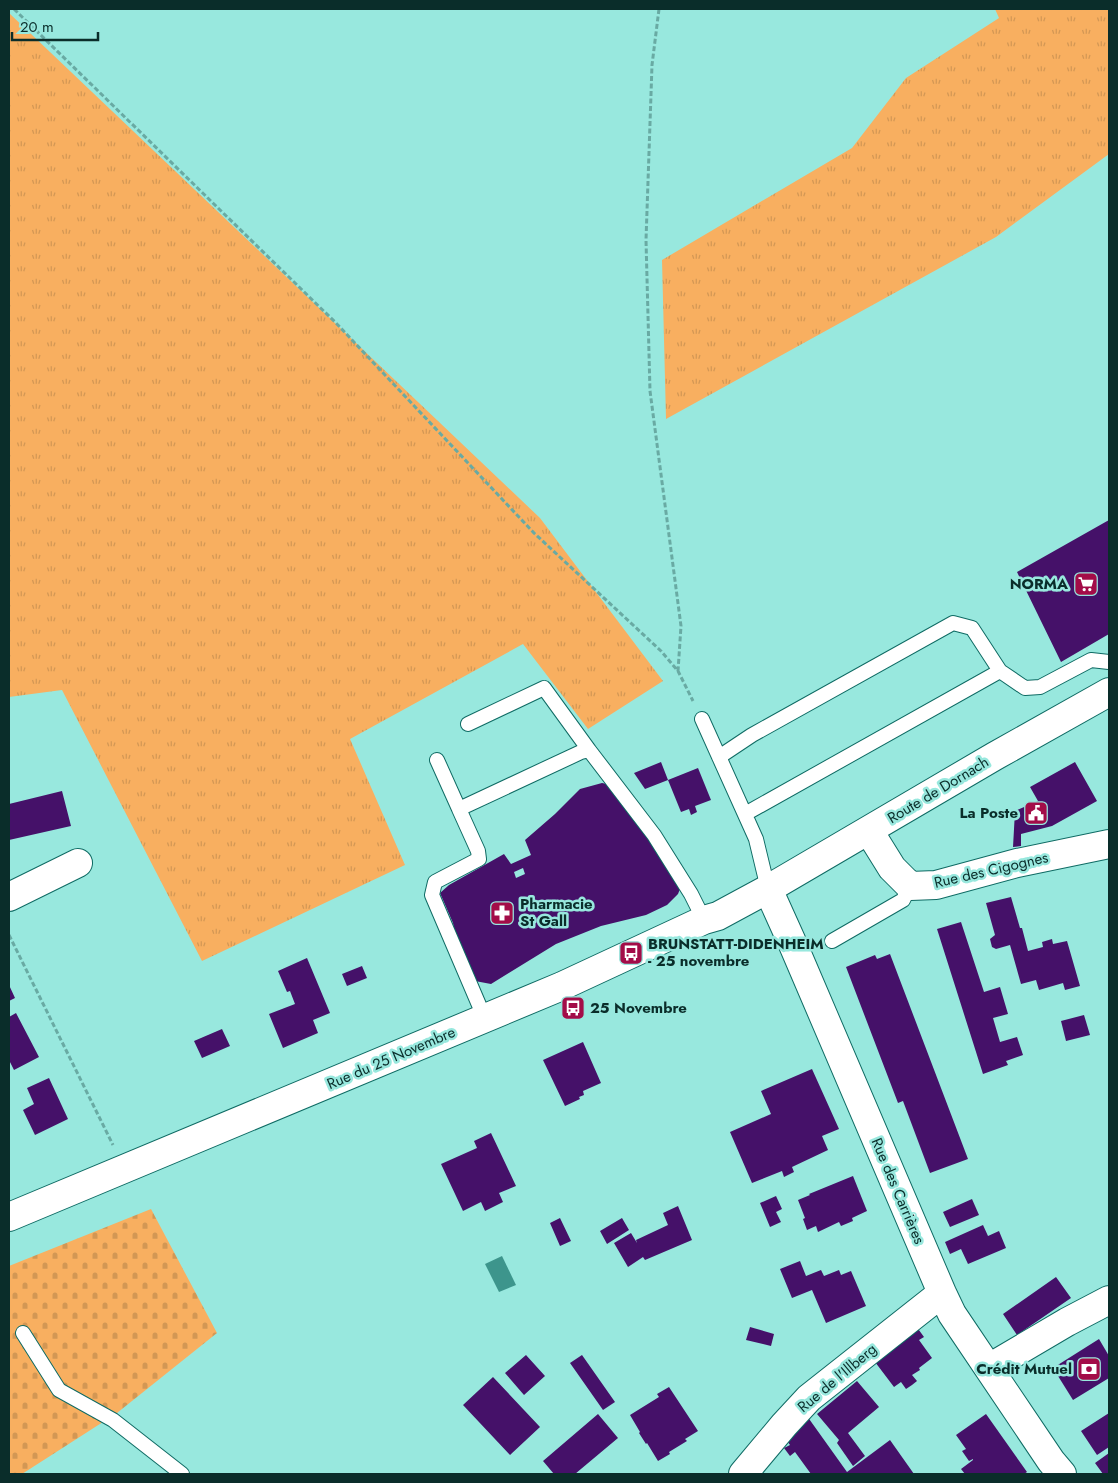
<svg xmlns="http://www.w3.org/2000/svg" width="1118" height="1483" font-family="Jost,sans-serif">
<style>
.grass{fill:url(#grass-tufts)}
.cemetery{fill:url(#cemetery-stones)}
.water{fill:#3d958c}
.building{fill:#451169;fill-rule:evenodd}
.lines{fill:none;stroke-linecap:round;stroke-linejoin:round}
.service-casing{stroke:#0f6b64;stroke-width:16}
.minor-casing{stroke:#0f6b64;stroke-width:30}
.secondary-casing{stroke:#0f6b64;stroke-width:30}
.path{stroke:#69aaa3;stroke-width:3;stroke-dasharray:5 2.5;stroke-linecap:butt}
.service{stroke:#fff;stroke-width:14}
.minor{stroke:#fff;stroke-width:28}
.secondary{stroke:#fff;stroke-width:28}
.labels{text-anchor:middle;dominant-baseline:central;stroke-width:5;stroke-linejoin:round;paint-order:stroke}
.poi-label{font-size:15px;font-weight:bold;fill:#0a2d2a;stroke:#98e8de;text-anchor:end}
.street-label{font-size:15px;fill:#0a2d2a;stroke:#98e8de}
</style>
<defs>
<pattern id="grass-tufts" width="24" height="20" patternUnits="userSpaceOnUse" patternTransform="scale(1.25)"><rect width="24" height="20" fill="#f8af60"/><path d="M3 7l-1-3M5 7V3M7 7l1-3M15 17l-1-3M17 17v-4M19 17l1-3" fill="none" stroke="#d39754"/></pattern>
<pattern id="cemetery-stones" width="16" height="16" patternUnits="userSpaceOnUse" patternTransform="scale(1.25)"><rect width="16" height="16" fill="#f8af60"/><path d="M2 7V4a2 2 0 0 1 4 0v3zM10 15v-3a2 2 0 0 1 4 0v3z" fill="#d39754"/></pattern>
</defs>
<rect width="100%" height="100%" fill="#98e8de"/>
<!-- grass -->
<path class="grass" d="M 995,9 L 1109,9 L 1109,154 L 996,237 L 666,419 L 662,260 L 852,148 L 906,78 L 999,18 Z
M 9,13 L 540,518 L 663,681 L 588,729 L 523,644 L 350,739 L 405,865 L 202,961 L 62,690 L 9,697 Z"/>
<!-- cemetery -->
<path class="cemetery" d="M 151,1209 L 217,1333 L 117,1413 L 22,1474 L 9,1474 L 9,1266 Z"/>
<!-- water -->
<path class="water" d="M 502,1256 L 516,1285 L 499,1292 L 485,1264 Z"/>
<!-- building -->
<path class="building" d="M 1109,520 L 1109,634 L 1061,662 L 1017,572 Z
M 661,762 L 668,780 L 645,789 L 634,773 Z
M 1075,762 L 1097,801 L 1052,826 L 1021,834 L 1021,846 L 1013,847 L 1015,811 L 1038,801 L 1030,787 Z
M 698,768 L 711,800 L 695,806 L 697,812 L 691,815 L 689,809 L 681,812 L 668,780 Z
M 602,783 L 607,784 L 620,793 L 636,823 L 652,844 L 680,889 L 678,894 L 667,905 L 646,915 L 601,926 L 556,944 L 491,984 L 475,981 L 458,951 L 453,923 L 440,893 L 449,885 L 504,854 L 511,864 L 531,855 L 525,840 L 555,814 L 580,789 ZM 523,868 L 525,874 L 516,878 L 514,872 Z
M 62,791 L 71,826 L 9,840 L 9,804 Z
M 1011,897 L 1020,928 L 1022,928 L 1028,951 L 1043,947 L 1042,942 L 1052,939 L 1053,944 L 1067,941 L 1080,986 L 1065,990 L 1063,983 L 1039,990 L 1036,980 L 1021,984 L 1010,945 L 996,949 L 992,947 L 990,939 L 995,935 L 986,903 Z
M 961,922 L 984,992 L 1000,987 L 1008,1014 L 993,1018 L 1000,1042 L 1017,1037 L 1023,1055 L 1006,1061 L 1008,1065 L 983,1074 L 937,929 Z
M 890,954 L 968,1159 L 930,1173 L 903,1101 L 898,1103 L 846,967 L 875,955 L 877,959 Z
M 307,958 L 330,1013 L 313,1020 L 318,1033 L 283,1048 L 269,1014 L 295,1004 L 290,991 L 287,992 L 278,971 Z
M 362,966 L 367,978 L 347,986 L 342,974 Z
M 9,985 L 15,998 L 9,1001 Z
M 16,1013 L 39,1057 L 14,1070 L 9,1060 L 9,1017 Z
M 1084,1015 L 1090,1035 L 1066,1041 L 1061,1021 Z
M 222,1029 L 230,1046 L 202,1058 L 194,1041 Z
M 583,1042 L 601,1083 L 583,1091 L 584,1095 L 579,1097 L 580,1099 L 565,1106 L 543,1060 Z
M 812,1069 L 839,1129 L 822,1136 L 828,1150 L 792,1167 L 794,1172 L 784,1177 L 782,1171 L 752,1183 L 730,1132 L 771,1114 L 761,1091 Z
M 49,1078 L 68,1119 L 35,1135 L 23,1110 L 34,1104 L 27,1088 Z
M 491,1133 L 516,1186 L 499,1193 L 503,1202 L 485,1211 L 481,1202 L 463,1211 L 441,1164 L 477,1148 L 474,1141 Z
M 853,1176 L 867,1211 L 852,1218 L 853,1221 L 841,1226 L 839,1222 L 818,1232 L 816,1226 L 807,1230 L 803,1219 L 805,1218 L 798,1200 L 810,1195 L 809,1194 Z
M 776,1196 L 782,1209 L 776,1212 L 781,1222 L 770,1227 L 760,1203 Z
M 972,1199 L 979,1215 L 950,1227 L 943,1212 Z
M 678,1206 L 692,1240 L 645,1260 L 643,1257 L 628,1267 L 614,1243 L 631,1233 L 637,1243 L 636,1240 L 668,1225 L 663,1213 Z
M 560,1218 L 571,1241 L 560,1246 L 550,1223 Z
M 622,1218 L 629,1230 L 607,1244 L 600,1231 Z
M 983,1225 L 988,1236 L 999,1231 L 1006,1248 L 968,1264 L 961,1249 L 950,1254 L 945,1242 Z
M 800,1261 L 806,1276 L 821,1270 L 824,1276 L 839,1270 L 841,1275 L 851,1271 L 866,1306 L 826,1323 L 812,1290 L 792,1298 L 780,1269 Z
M 1056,1277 L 1071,1298 L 1017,1335 L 1003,1314 Z
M 916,1326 L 924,1337 L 919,1340 L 932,1358 L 919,1368 L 920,1370 L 912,1375 L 917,1381 L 912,1385 L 906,1389 L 901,1382 L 894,1387 L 872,1358 Z
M 750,1327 L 774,1334 L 771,1346 L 746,1340 Z
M 1099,1339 L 1109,1356 L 1109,1378 L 1073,1400 L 1053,1368 Z
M 526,1355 L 545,1376 L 524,1395 L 505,1373 Z
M 582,1355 L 615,1402 L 603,1410 L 570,1363 Z
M 493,1377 L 540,1427 L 510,1455 L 463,1405 Z
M 857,1381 L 879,1407 L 848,1433 L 865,1456 L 853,1466 L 837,1443 L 839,1440 L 817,1414 Z
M 669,1387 L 698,1431 L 685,1439 L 687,1441 L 669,1452 L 670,1454 L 658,1461 L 647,1443 L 646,1444 L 639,1433 L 640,1432 L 630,1415 L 659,1397 L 657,1394 Z
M 1109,1413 L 1109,1447 L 1097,1455 L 1081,1431 Z
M 598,1414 L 618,1438 L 575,1474 L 554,1474 L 543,1461 Z
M 986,1414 L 1027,1472 L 1024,1474 L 965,1474 L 961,1469 L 973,1460 L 973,1459 L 969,1461 L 962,1451 L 966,1449 L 956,1435 Z
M 807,1416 L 847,1472 L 890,1440 L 914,1474 L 811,1474 L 795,1452 L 790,1456 L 784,1448 L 790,1445 L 785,1438 Z
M 1109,1453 L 1109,1474 L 1103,1474 L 1095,1463 Z"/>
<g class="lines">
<!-- service casing -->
<g class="service-casing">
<path id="service" d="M 702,719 L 756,839 L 768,889
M 468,724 L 544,688 L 589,750
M 719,757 L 752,735 L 953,623 L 972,628 L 1000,671 L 1025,688 L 1040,687 L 1091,660 L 1109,662
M 437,760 L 459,809
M 745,814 L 1000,671
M 832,941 L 903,900 L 910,886
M 485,1019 L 432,895 L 435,882 L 479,859 L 478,851 L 459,809 L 581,752 L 589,750 L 654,835 L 691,894 L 704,920
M 23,1333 L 59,1390 L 113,1420 L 182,1474"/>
</g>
<!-- minor casing -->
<g class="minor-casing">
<path id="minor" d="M 869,831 L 892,868 L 910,886 L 936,885 L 1017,863 L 1109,844
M 768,889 L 791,940 L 942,1293 L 952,1314 L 1051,1461 L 1062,1474
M 9,897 L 78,863
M 989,1368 L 1067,1322 L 1109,1300
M 743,1474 L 784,1425 L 809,1398 L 942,1293"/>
</g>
<!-- secondary casing -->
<g class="secondary-casing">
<path id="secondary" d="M 9,1217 L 562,986 L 704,920 L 718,916 L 768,889 L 995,756 L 1109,692"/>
</g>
<!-- path -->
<path class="path" d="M 14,9 L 336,323 L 534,533 L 661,651 L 678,671 L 693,701
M 659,9 L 652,65 L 646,240 L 650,391 L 681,626 L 678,671
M 9,935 L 113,1145"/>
<!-- service -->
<use href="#service" class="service"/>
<!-- minor -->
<use href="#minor" class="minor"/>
<!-- secondary -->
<use href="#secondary" class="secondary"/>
</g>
<!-- icons -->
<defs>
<g id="supermarket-square" transform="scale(1.25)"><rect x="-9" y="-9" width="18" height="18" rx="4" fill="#a30c48" stroke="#98e8de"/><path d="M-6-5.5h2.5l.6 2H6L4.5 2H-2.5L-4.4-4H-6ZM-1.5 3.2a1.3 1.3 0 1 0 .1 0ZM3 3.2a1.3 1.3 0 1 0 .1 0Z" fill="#fff"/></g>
<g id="civic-square" transform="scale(1.25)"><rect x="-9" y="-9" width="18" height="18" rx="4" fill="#a30c48" stroke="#98e8de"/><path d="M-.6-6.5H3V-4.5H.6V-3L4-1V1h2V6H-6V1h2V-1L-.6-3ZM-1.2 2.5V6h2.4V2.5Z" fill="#fff"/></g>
<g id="pharmacy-square" transform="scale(1.25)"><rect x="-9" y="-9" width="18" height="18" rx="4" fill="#a30c48" stroke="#98e8de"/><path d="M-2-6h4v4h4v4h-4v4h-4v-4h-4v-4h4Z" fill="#fff"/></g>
<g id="bus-square" transform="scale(1.25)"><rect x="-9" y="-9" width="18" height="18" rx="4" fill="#a30c48" stroke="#98e8de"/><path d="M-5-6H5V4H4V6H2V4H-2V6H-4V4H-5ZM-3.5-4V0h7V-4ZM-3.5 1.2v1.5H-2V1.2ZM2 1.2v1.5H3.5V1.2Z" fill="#fff"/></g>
<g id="bank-square" transform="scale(1.25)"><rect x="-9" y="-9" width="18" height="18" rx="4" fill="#a30c48" stroke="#98e8de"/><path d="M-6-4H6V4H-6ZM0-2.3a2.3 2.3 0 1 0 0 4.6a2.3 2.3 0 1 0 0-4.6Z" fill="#fff"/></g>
</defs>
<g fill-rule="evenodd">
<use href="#supermarket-square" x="1086" y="584"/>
<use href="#civic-square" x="1036" y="813"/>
<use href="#pharmacy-square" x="502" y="913"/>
<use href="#bus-square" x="631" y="953"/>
<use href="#bus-square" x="573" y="1008"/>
<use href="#bank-square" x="1089" y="1369"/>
</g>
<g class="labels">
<!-- poi labels -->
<g class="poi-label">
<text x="1068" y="584">NORMA</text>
<text x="1018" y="813">La Poste</text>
<text x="520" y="904" text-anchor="start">Pharmacie<tspan x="520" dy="17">St Gall</tspan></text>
<text x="648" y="944" text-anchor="start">BRUNSTATT-DIDENHEIM<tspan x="648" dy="17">- 25 novembre</tspan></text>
<text x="590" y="1008" text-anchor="start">25 Novembre</text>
<text x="1072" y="1369">Crédit Mutuel</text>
</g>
<!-- street labels -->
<g class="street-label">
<text transform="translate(938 790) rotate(-31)">Route de Dornach</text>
<text transform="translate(991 870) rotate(-13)">Rue des Cigognes</text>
<text transform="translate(391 1058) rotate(-23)">Rue du 25 Novembre</text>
<text transform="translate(898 1191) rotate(67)">Rue des Carrières</text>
<text transform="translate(837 1378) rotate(-40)">Rue de l'Illberg</text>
</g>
</g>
<!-- border -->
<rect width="1118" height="1483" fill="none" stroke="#0a2d2a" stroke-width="20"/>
<!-- scale -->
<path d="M12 32v8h86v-8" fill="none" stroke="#0a2d2a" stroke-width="2.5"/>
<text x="20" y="32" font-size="15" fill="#0a2d2a" stroke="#98e8de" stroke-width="4" paint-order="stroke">20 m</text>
</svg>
